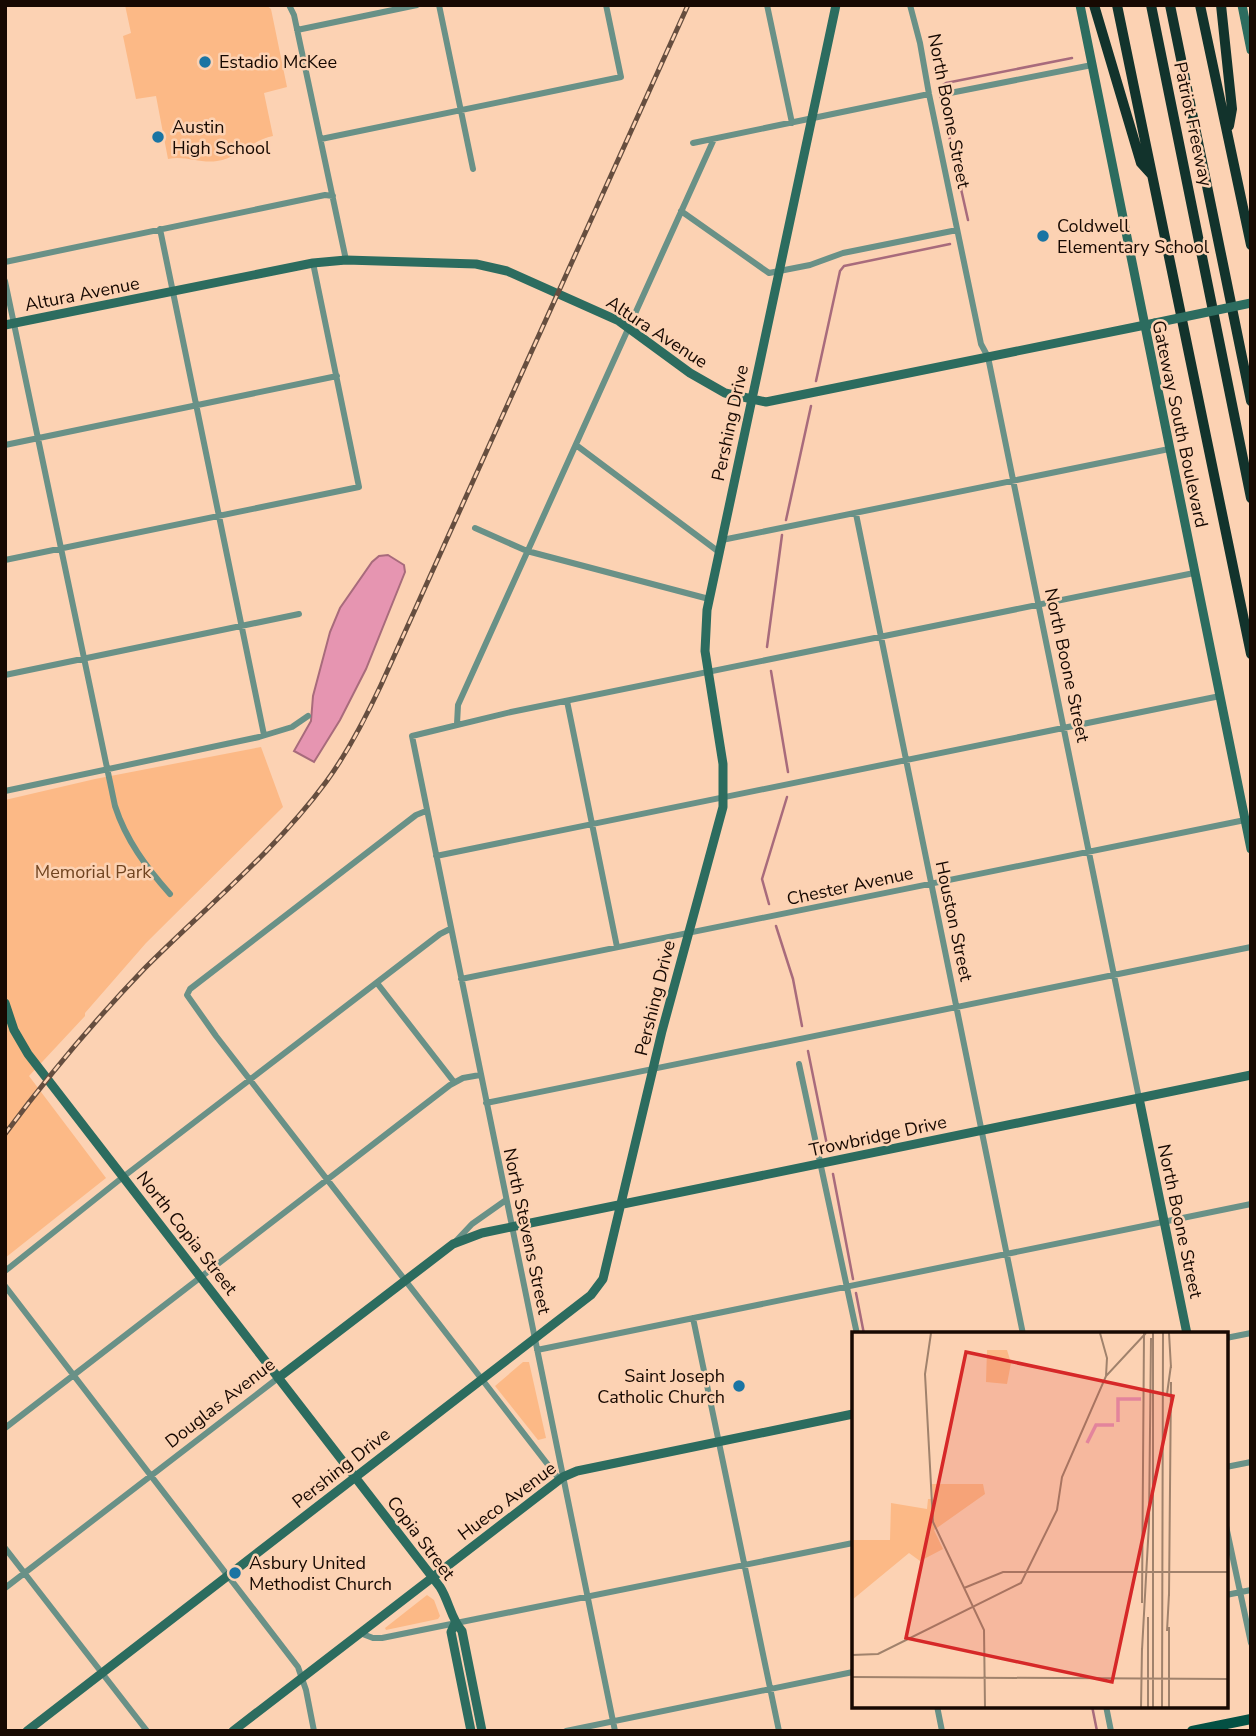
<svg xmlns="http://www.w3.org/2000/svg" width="1256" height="1736" font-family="'Nunito Sans',sans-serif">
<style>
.green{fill:#fcb986}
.water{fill:#e695b1;stroke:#a86b7c;stroke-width:2}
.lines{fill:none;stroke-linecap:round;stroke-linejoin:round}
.stream{stroke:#a86b7c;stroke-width:2.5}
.street{stroke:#699187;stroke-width:6}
.secondary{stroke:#2c6c5f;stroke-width:9}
.primary{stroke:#045043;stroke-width:10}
.highway{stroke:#12332c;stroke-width:10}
.rail-casing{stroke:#664e3f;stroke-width:5}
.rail{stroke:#fcd2b3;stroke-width:2.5;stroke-dasharray:8;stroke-linecap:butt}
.secondary-bridge{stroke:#2c6c5f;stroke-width:9}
.poi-dot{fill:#1a74a3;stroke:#fcd2b3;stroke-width:2.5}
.labels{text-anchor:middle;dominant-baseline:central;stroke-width:5;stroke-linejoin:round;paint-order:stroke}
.poi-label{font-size:18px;fill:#170902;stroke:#fcd2b3;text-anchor:start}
.street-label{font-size:18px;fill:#170902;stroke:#fcd2b3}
.park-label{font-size:18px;fill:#704420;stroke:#fcd2b3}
.inset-river{fill:none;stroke:#e695b1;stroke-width:3.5}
.inset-road{fill:none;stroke:#a0826c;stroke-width:2}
.view{fill:#d62828;fill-opacity:0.15;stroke:#d62828;stroke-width:3.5}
.inset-edge{fill:none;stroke:#170902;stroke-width:3.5}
</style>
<rect width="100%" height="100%" fill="#fcd2b3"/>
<!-- green -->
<path class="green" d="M 125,5 L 266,5 L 271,9 L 287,87 L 264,93 L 273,136 C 252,140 238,158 217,161 C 201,164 185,155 168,159 L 156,96 L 136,99 L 123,36 L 131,33 Z
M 261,747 L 283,807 L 146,943 L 85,1013 L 85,1016 L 29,1076 L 106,1178 L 5,1258 L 5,800 L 95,779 Z
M 523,1362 L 529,1362 L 546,1438 L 538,1440 L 495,1386 Z
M 427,1595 L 434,1600 L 440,1616 L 438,1619 L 386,1630 L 385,1628 Z"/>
<!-- water -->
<path class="water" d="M 388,555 L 404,565 L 405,572 L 366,669 L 340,720 L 314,762 L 294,751 L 311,721 L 313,696 L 330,632 L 340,608 L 372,562 L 379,556 Z"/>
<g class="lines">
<!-- stream -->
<path class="stream" d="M 968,220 L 939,91 L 941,86 L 946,83 L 1072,58
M 816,381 L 840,271 L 844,266 L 950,244
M 786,520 L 811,406
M 767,647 L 782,535
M 771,671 L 788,772
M 769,904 L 762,879 L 787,797
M 776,926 L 793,979 L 802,1026
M 808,1051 L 828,1150
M 833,1174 L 853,1279
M 856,1293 L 864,1334
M 1092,1706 L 1097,1731"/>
<!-- street -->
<path class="street" d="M 289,5 L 294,15 L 346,260
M 439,5 L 473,169
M 767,5 L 792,123
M 910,5 L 920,43 L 929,94 L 981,344 L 988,357 L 1139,1098
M 297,30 L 417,5
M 950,93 L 1092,65
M 321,139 L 621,77 L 606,5
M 693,143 L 929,94
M 681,211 L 769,273 L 810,265 L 843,253 L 957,230
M 160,229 L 264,735
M 5,262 L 325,195 L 333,196
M 5,281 L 115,806 C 126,840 146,867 170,894
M 5,445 L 337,376
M 576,445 L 719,552
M 856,514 L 1023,1334
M 475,528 L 527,551 L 709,599
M 722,540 L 1169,449
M 5,560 L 359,487 L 313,263
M 5,675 L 299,614
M 567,701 L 617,947
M 457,724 L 458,705 L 714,139
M 5,791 L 259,737 L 292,727 L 308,716
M 426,811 L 416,815 L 190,989 L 187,995 L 216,1036 L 559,1479
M 436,856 L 1220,696
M 461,979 L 1245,820
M 377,983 L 454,1082
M 799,1064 L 857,1334
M 486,1103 L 1251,947
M 455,1242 L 472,1224 L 506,1200
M 5,1271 L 123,1177 L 440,934 L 450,929
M 5,1286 L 298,1667 L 306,1690 L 314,1731
M 693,1318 L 779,1731
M 1226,1338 L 1251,1333
M 537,1350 L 1251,1204
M 5,1428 L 450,1085 L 463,1078 L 480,1075
M 1226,1467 L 1251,1462
M 1226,1526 L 1251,1643
M 5,1548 L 147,1731
M 5,1588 L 278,1378
M 1226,1595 L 1251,1590
M 360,1633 L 373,1638 L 382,1638 L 853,1543
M 937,1706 L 942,1731
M 1106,1706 L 1111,1731
M 566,1731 L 853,1672
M 615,1731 L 412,736 L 511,712 L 1194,573"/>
<!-- secondary -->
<path class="secondary" d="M 1080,5 L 1251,849
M 1242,5 L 1251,50
M 5,325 L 313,263 L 346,260 L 476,264 L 507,271 L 619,321 L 690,373 L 725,393 L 766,402 L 1155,323
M 5,1003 L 14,1030 L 28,1054 L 440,1587 C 449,1601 451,1619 462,1631 L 482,1731
M 1139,1098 L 1187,1334
M 278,1378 L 453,1244 L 482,1233 L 1251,1075
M 455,1623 L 451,1632 L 471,1731
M 27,1731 L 591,1295 L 603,1279 L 662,1031 L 723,807 L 723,764 L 705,651 L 707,610 L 836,5
M 233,1731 L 563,1477 L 577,1471 L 853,1414"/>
<!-- primary -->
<path class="primary" d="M 1192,1731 L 1251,1719"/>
<!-- highway -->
<path class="highway" d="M 1094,5 L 1141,163 L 1151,174
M 1117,5 L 1251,654
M 1151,5 L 1251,498
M 1170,5 L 1251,401
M 1200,5 L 1251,245
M 1221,5 L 1232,109 L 1229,126"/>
<!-- rail casing -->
<g class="rail-casing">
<path id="rail" d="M 5,1134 C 48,1076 95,1020 145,968 C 206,907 275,851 326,782 C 348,752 365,719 381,685 L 688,5"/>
</g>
<!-- rail -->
<use href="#rail" class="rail"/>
<!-- secondary-bridge -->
<path class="secondary-bridge" d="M 1155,323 L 1251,303"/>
</g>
<!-- markers -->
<g class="poi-dot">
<circle cx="205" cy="62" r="7"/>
<circle cx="158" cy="137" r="7"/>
<circle cx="1043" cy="236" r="7"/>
<circle cx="739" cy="1386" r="7"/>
<circle cx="235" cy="1573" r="7"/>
</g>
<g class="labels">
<!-- poi labels -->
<g class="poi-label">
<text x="219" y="62">Estadio McKee</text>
<text x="172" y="127">Austin<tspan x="172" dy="21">High School</tspan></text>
<text x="1057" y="226">Coldwell<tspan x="1057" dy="21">Elementary School</tspan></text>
<text x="725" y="1376" text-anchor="end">Saint Joseph<tspan x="725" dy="21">Catholic Church</tspan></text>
<text x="249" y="1563">Asbury United<tspan x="249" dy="21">Methodist Church</tspan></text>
</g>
<!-- street labels -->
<g class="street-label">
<text transform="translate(949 111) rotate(79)">North Boone Street</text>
<text transform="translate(1193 124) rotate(78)">Patriot Freeway</text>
<text transform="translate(82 294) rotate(-11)">Altura Avenue</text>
<text transform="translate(657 332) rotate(33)">Altura Avenue</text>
<text transform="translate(730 423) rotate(-78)">Pershing Drive</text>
<text transform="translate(1180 424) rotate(78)">Gateway South Boulevard</text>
<text transform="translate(1067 665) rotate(78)">North Boone Street</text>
<text transform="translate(850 886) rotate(-12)">Chester Avenue</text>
<text transform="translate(954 921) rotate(78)">Houston Street</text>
<text transform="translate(655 998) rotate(-76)">Pershing Drive</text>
<text transform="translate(878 1136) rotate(-12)">Trowbridge Drive</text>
<text transform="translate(1180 1221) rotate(78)">North Boone Street</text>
<text transform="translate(527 1231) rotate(78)">North Stevens Street</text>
<text transform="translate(187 1233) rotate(52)">North Copia Street</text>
<text transform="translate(220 1403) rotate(-38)">Douglas Avenue</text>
<text transform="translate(341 1468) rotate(-38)">Pershing Drive</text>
<text transform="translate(507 1501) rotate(-37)">Hueco Avenue</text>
<text transform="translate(421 1538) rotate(53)">Copia Street</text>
</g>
<!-- park labels -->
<g class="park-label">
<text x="93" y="872">Memorial Park</text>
</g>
</g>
<!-- overview -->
<g transform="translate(852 1332)">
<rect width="376" height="376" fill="#fcd2b3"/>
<path d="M 135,18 L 155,18 L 159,31 L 155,52 L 134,50 ZM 80,152 L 131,152 L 133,162 L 82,198 L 91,217 L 68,229 L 57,221 L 0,268 L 0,208 L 38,208 L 39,171 L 75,177 L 76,167 L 81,167 Z" fill="#fcb986"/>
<path class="inset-river" d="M 266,90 L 266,67 L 289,67M 235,111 L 244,93 L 262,93"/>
<path class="inset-road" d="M 79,1 L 73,42 L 81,190 L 132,298 L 133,376M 248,1 L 255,26 L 254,44M 317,1 L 319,36M 315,62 L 319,33M 112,256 L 151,240 L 377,240M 317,264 L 319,50M 290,271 L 292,1M 315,299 L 317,262M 290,318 L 297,191 L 299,6M 0,323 L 26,322 L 169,251 L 205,178 L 210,145 L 254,44 L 294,1M 0,345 L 377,347M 289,376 L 290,316M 296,376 L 296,285M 301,376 L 301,1M 310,376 L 311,1M 317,376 L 317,295"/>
<path class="view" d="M 114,20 L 321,64 L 260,350 L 54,306 Z"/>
<rect width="376" height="376" class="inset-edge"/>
</g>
<!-- border -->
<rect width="1256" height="1736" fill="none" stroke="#170902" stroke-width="14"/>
</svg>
